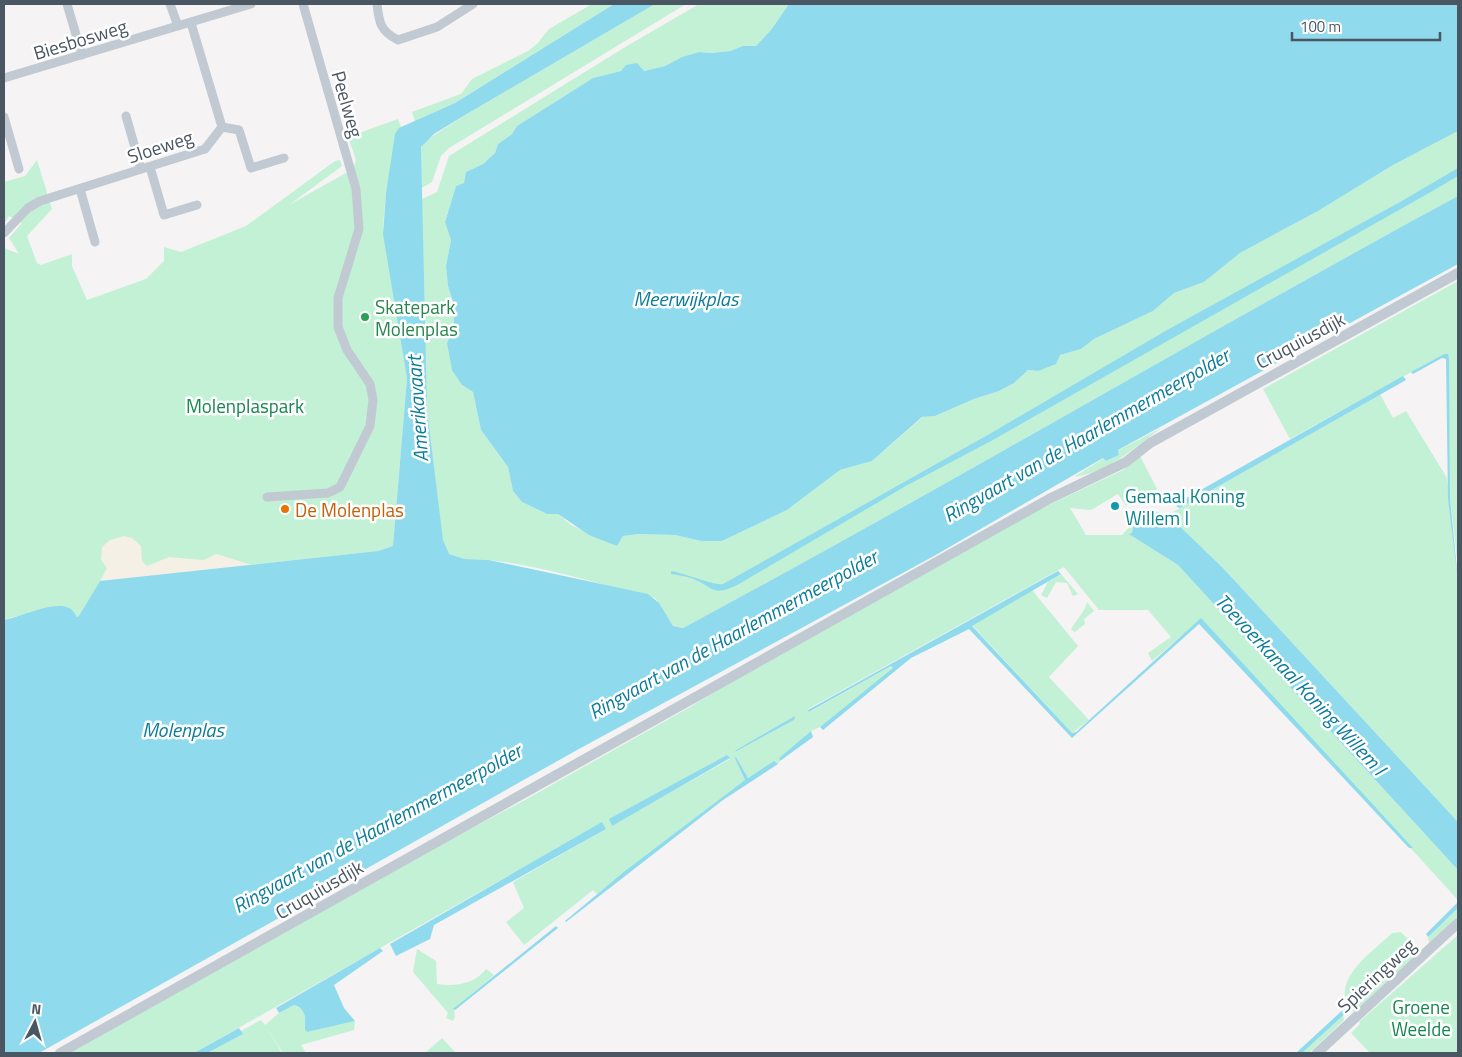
<svg xmlns="http://www.w3.org/2000/svg" width="1462" height="1057" font-family="'Titillium Web',sans-serif">
<style>
.green{fill:#c3f1d5;fill-rule:evenodd}
.sand{fill:#f5f0e5}
.water{fill:#90daee}
.lines{fill:none;stroke-linecap:round;stroke-linejoin:round}
.minor{stroke:#c1cad2;stroke-width:9}
.tertiary{stroke:#c1cad2;stroke-width:10}
.leisure-dot{fill:#2e9e5b;stroke:#fff;stroke-width:2}
.culture-dot{fill:#0f9aa8;stroke:#fff;stroke-width:2}
.food-dot{fill:#e8710a;stroke:#fff;stroke-width:2}
.labels{text-anchor:middle;dominant-baseline:central;stroke-width:5;stroke-linejoin:round;paint-order:stroke}
.street-label{font-size:19px;fill:#4a5661;stroke:#fff}
.leisure-label{font-size:19px;fill:#27864d;stroke:#fff;text-anchor:start}
.park-label{font-size:19px;fill:#17864f;stroke:#fff}
.culture-label{font-size:19px;fill:#0d838f;stroke:#fff;text-anchor:start}
.food-label{font-size:19px;fill:#c56008;stroke:#fff;text-anchor:start}
.water-label{font-size:20px;font-style:italic;fill:#0c7c9b;stroke:#fff}
</style>
<rect width="100%" height="100%" fill="#f5f3f3"/>
<!-- green -->
<path class="green" d="M 592,4 L 614,4 L 455,103 L 415,121 L 412,112 L 461,94 L 472,79 L 528,51 L 537,44 L 549,29 Z
M 655,4 L 686,4 L 449,148 L 441,156 L 432,182 L 420,189 C 420,175 416,155 424,142 L 465,115 Z
M 699,4 L 789,4 L 771,30 L 757,46 L 743,46 L 730,51 L 712,53 L 699,52 L 682,57 L 665,66 L 644,71 L 621,71 L 593,78 L 517,126 L 512,134 L 498,144 L 495,153 L 483,164 L 466,172 L 464,183 L 456,186 L 445,221 L 451,240 L 446,266 L 448,286 L 455,308 L 453,329 L 447,343 L 462,385 L 473,392 L 481,430 L 508,467 L 513,491 L 522,502 L 547,514 L 558,514 L 571,525 L 617,546 L 623,536 L 639,534 L 675,535 L 701,541 L 722,541 L 787,510 L 840,470 L 872,461 L 923,417 L 935,416 L 974,399 L 999,391 L 1014,383 L 1028,370 L 1038,371 L 1060,355 L 1081,349 L 1094,339 L 1153,311 L 1174,293 L 1204,282 L 1240,253 L 1318,211 L 1393,165 L 1458,131 L 1458,196 C 1198,337 944,488 683,628 L 673,626 L 655,598 C 603,585 541,565 489,560 C 474,559 456,563 445,550 C 420,436 424,316 420,200 L 437,192 L 449,156 L 622,49 Z
M 398,119 L 401,127 L 386,193 L 383,225 L 407,378 L 393,546 L 378,551 L 100,581 L 80,616 L 77,617 L 69,608 L 41,609 L 4,620 L 4,248 L 19,254 L 9,238 L 22,223 L 9,216 L 4,224 L 4,182 L 25,176 L 37,160 L 52,209 L 27,236 L 37,263 L 41,265 L 72,254 L 72,266 L 87,300 L 146,279 L 164,261 L 164,247 L 181,252 L 246,226 L 335,161 L 340,160 L 342,166 L 289,205 L 353,169 L 356,160 L 348,137 Z
M 1458,281 L 1458,566 L 1450,498 L 1448,354 L 1444,354 L 1290,439 L 1263,389 Z
M 1380,394 L 1393,418 L 1406,411 L 1447,478 L 1458,581 L 1458,822 L 1223,568 L 1168,515 Z
M 1161,428 C 1134,448 1109,472 1074,477 L 1104,458 L 1106,461 L 1119,455 L 1117,451 Z
M 1140,456 L 1157,489 L 1126,506 L 1118,494 L 1091,510 L 1070,508 L 1086,535 L 1122,535 L 1134,522 L 1132,533 L 1130,534 L 1178,565 L 1458,870 L 1458,900 L 1201,619 L 1152,661 L 1148,653 L 1171,637 L 1148,610 L 1099,610 L 1064,567 L 808,709 L 810,712 L 891,666 L 894,668 L 820,727 L 811,731 L 779,758 L 780,761 L 778,764 L 774,761 L 748,778 L 736,757 L 745,780 L 597,894 L 593,890 L 524,945 L 506,922 L 524,908 L 513,882 L 606,829 L 602,823 L 194,1053 L 70,1053 L 398,867 L 525,800 L 690,707 L 760,664 L 1032,513 L 1123,470 ZM 794,717 L 794,720 L 735,752 L 736,750 ZM 727,755 L 730,759 L 612,825 Z
M 1061,574 L 1078,594 L 1073,596 L 1067,583 L 1056,582 L 1047,598 L 1041,595 L 1048,582 Z
M 1032,590 L 1078,646 L 1049,677 L 1089,720 L 1072,733 L 972,625 Z
M 1087,602 L 1094,611 L 1084,619 L 1085,624 L 1075,632 L 1071,630 C 1075,620 1085,613 1087,602 Z
M 1458,908 L 1458,916 L 1429,943 L 1428,937 Z
M 1401,932 L 1412,943 L 1409,949 L 1347,1006 C 1335,975 1373,952 1392,933 Z
M 1458,935 L 1458,1053 L 1370,1053 L 1351,1033 L 1360,1024 L 1359,1022 Z
M 417,949 L 436,961 L 437,984 C 454,987 475,984 486,969 L 494,975 L 454,1009 L 455,1017 L 453,1021 L 446,1018 L 448,1013 L 413,972 Z
M 1411,952 L 1419,952 L 1354,1012 L 1350,1009 Z
M 294,1005 L 304,1011 L 306,1032 L 355,1021 L 354,1030 L 301,1045 L 306,1053 L 283,1053 L 266,1027 L 282,1053 L 201,1053 L 261,1020 L 265,1025 L 279,1013 Z
M 1343,1015 L 1344,1020 L 1309,1053 L 1302,1053 Z
M 442,1038 L 456,1053 L 425,1053 Z"/>
<!-- sand -->
<path class="sand" d="M 124,536 L 132,538 L 141,546 L 142,561 L 147,566 L 169,557 L 204,560 L 216,554 L 252,565 L 100,581 L 107,568 L 101,560 L 102,547 L 110,540 Z"/>
<!-- water -->
<path class="water" d="M 614,4 L 655,4 L 465,115 L 434,134 L 421,147 L 427,410 L 443,540 L 449,554 L 464,559 L 489,560 L 648,594 L 659,603 L 673,626 L 683,628 C 944,488 1198,337 1458,196 L 1458,264 L 1118,450 L 1119,455 L 1106,461 L 1103,458 L 934,556 L 577,750 L 39,1053 L 4,1053 L 4,620 C 19,617 56,600 69,608 C 72,609 75,614 77,617 L 79,616 L 100,581 L 378,551 L 393,546 L 407,378 L 383,234 L 386,193 L 395,134 L 399,128 L 455,103 Z
M 789,4 L 1458,4 L 1458,131 L 1393,165 L 1318,211 L 1240,253 L 1204,282 L 1174,293 L 1153,311 L 1094,339 L 1081,349 L 1060,355 L 1056,364 L 1038,371 L 1028,370 L 1014,383 L 999,391 L 974,399 L 935,416 L 922,417 L 872,461 L 840,470 L 787,510 L 722,541 L 701,541 L 675,535 L 639,534 L 623,536 L 617,546 L 589,535 L 558,514 L 547,514 L 522,502 L 513,491 L 508,467 L 481,430 L 473,392 L 462,385 L 452,370 L 447,343 L 453,329 L 455,308 L 448,286 L 446,266 L 451,240 L 445,222 L 456,186 L 464,183 L 466,172 L 483,164 L 495,153 L 498,144 L 512,134 L 517,126 L 593,78 L 621,71 L 626,65 L 637,63 L 644,71 L 665,66 L 682,57 L 699,52 L 712,53 L 730,51 L 743,46 L 756,46 L 771,30 Z
M 1458,168 L 1458,176 L 1436,189 L 991,441 L 904,487 L 739,584 C 711,598 715,587 691,578 C 685,576 678,575 671,574 L 671,571 C 684,573 715,586 723,584 L 993,432 L 1167,330 L 1400,202 Z
M 1444,354 L 1448,354 L 1449,359 L 1450,498 L 1458,581 L 1448,499 L 1446,359 L 1442,358 L 1413,374 L 1411,372 Z
M 1403,376 L 1406,380 L 1180,508 L 1177,507 L 1176,504 Z
M 1155,512 L 1168,515 L 1223,568 L 1458,822 L 1458,870 L 1178,565 L 1129,534 L 1132,533 L 1134,522 Z
M 1058,571 L 1061,574 L 972,626 L 1072,733 L 1076,732 L 1201,618 L 1413,848 L 1409,848 L 1199,624 L 1072,738 L 969,629 L 911,658 L 823,730 L 820,727 L 893,668 L 891,666 L 809,712 L 808,710 Z
M 795,716 L 794,720 L 735,752 L 736,750 Z
M 811,731 L 813,737 L 780,761 L 779,758 Z
M 727,755 L 730,758 L 612,826 L 609,819 Z
M 736,757 L 748,778 L 774,761 L 778,764 L 723,800 L 566,922 L 565,921 L 625,871 L 745,780 L 735,758 Z
M 602,822 L 606,829 L 434,925 L 430,939 L 396,956 L 390,944 Z
M 1458,902 L 1458,908 L 1428,937 L 1426,934 Z
M 556,926 L 558,928 L 455,1010 L 453,1009 Z
M 380,948 L 383,951 L 334,985 L 344,1008 L 355,1021 L 307,1032 L 305,1030 C 305,1019 307,1009 294,1005 L 279,1013 L 276,1008 Z
M 1409,949 L 1412,952 L 1409,955 L 1302,1053 L 1296,1053 Z
M 239,1028 L 243,1034 L 207,1053 L 194,1053 Z"/>
<g class="lines">
<!-- minor -->
<path class="minor" d="M 67,4 L 82,55
M 170,4 L 178,26
M 377,4 C 379,22 380,31 398,40 L 437,27 L 473,4
M 4,78 L 251,4
M 126,116 L 141,169
M 4,117 L 19,169
M 222,127 L 239,130 L 251,168 L 284,158
M 150,167 L 164,215 L 197,205
M 80,189 L 95,242
M 4,233 L 28,208 L 40,201 L 205,149 L 222,127 L 191,23
M 267,497 L 328,493 L 340,487 L 370,426 L 373,400 L 370,384 L 347,350 L 338,327 L 338,298 L 359,229 L 356,189 L 303,4"/>
<!-- tertiary -->
<path class="tertiary" d="M 60,1053 L 1049,499 L 1126,462 L 1150,443 L 1458,273
M 1317,1053 L 1458,923"/>
</g>
<!-- markers -->
<circle class="leisure-dot" cx="365" cy="317" r="5"/>
<circle class="culture-dot" cx="1115" cy="506" r="5"/>
<circle class="food-dot" cx="285" cy="509" r="5"/>
<g class="labels">
<!-- street labels -->
<g class="street-label">
<text transform="translate(80 39) rotate(-17)">Biesbosweg</text>
<text transform="translate(348 104) rotate(74)">Peelweg</text>
<text transform="translate(160 146) rotate(-18)">Sloeweg</text>
<text transform="translate(1300 340) rotate(-28)">Cruquiusdijk</text>
<text transform="translate(319 889) rotate(-30)">Cruquiusdijk</text>
<text transform="translate(1376 975) rotate(-43)">Spieringweg</text>
</g>
<!-- leisure labels -->
<g class="leisure-label">
<text x="375" y="306">Skatepark<tspan x="375" dy="22">Molenplas</tspan></text>
</g>
<!-- park labels -->
<g class="park-label">
<text x="245" y="405">Molenplaspark</text>
<text x="1421" y="1006">Groene<tspan x="1421" dy="22">Weelde</tspan></text>
</g>
<!-- culture labels -->
<g class="culture-label">
<text x="1125" y="495">Gemaal Koning<tspan x="1125" dy="22">Willem I</tspan></text>
</g>
<!-- food labels -->
<g class="food-label">
<text x="295" y="509">De Molenplas</text>
</g>
<!-- water labels -->
<g class="water-label">
<text x="686" y="298">Meerwijkplas</text>
<text transform="translate(417 409) rotate(-94)">Amerikavaart</text>
<text transform="translate(1086 435) rotate(-30)">Ringvaart van de Haarlemmermeerpolder</text>
<text transform="translate(733 634) rotate(-29)">Ringvaart van de Haarlemmermeerpolder</text>
<text transform="translate(1301 684) rotate(47)">Toevoerkanaal Koning Willem I</text>
<text x="183" y="729">Molenplas</text>
<text transform="translate(377 828) rotate(-29)">Ringvaart van de Haarlemmermeerpolder</text>
</g>
</g>
<!-- border -->
<rect width="1462" height="1057" fill="none" stroke="#4a5661" stroke-width="10"/>
<!-- north arrow -->
<g transform="translate(35 1022) rotate(6)" stroke="#ffffff" stroke-width="4" paint-order="stroke">
<path d="M0-4L9 19L0 12L-9 19Z" fill="#4a5661"/>
<text y="-8" font-size="14" font-weight="bold" text-anchor="middle" fill="#4a5661">N</text>
</g>
<!-- scale -->
<path d="M1292 32v8h148v-8" fill="none" stroke="#4a5661" stroke-width="2.5"/>
<text x="1300" y="32" font-size="15" fill="#4a5661" stroke="#ffffff" stroke-width="4" paint-order="stroke">100 m</text>
</svg>
